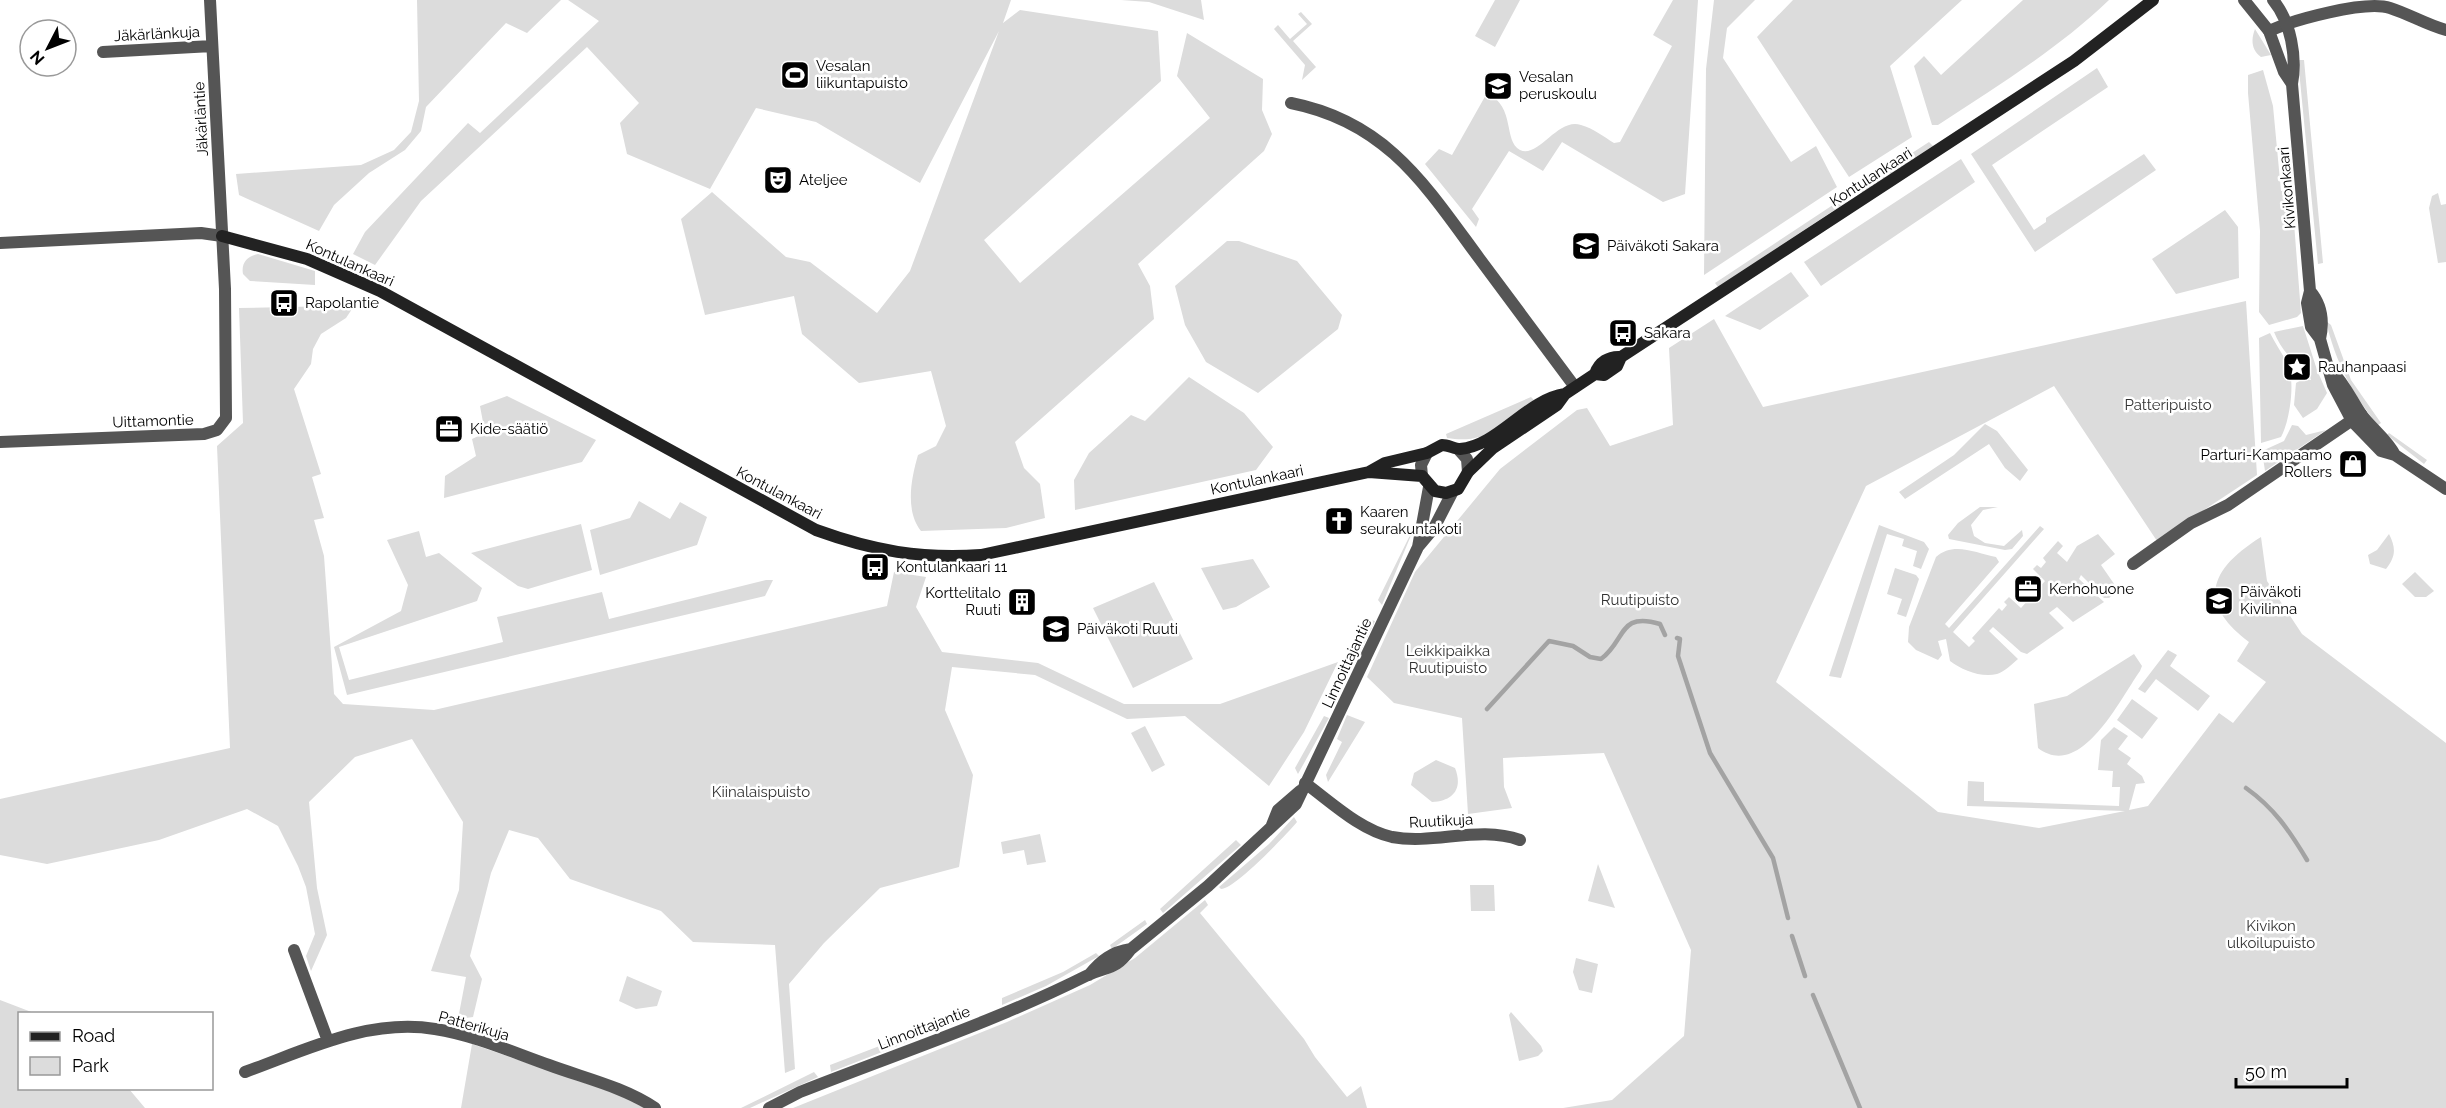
<svg xmlns="http://www.w3.org/2000/svg" width="2446" height="1108" font-family="Raleway,sans-serif">
<style>
.green{fill:#dcdcdc}
.lines{fill:none;stroke-linecap:round;stroke-linejoin:round}
.stream{stroke:#a3a3a3;stroke-width:4.5}
.minor{stroke:#555;stroke-width:12}
.tertiary{stroke:#555;stroke-width:12}
.secondary{stroke:#222;stroke-width:12}
.labels{text-anchor:middle;dominant-baseline:central;stroke-width:5;stroke-linejoin:round;paint-order:stroke}
.street-label{font-size:15px;fill:#000;stroke:#fff}
.poi-label{font-size:15px;fill:#000;stroke:#fff;text-anchor:start}
.park-label{font-size:15px;fill:#333;stroke:#fff}
</style>
<rect width="100%" height="100%" fill="#fff"/>
<!-- green -->
<path class="green" d="M 417,0 L 561,0 L 527,33 L 506,23 L 426,107 L 421,131 L 405,150 L 369,173 L 334,205 L 319,231 L 239,195 L 236,174 L 361,165 L 394,150 L 411,132 L 419,101 Z
M 568,0 L 1011,0 L 1003,23 L 1020,10 L 1158,31 L 1161,81 L 984,240 L 1020,283 L 1210,118 L 1177,76 L 1187,33 L 1263,79 L 1262,110 L 1272,134 L 1264,151 L 1138,264 L 1150,286 L 1154,319 L 1015,442 L 1024,468 L 1040,484 L 1045,518 L 1006,528 L 921,531 C 905,511 911,479 918,455 L 936,446 L 946,426 L 931,371 L 859,383 L 802,334 L 794,296 L 705,315 L 681,219 L 712,192 L 786,257 L 810,262 L 877,313 L 910,271 L 999,31 L 920,183 L 816,122 L 756,108 L 710,189 L 627,154 L 620,123 L 639,103 L 587,47 L 421,201 L 375,265 L 353,254 L 365,232 L 468,123 L 480,133 L 599,21 Z
M 1121,0 L 1201,0 L 1204,20 L 1149,2 Z
M 1495,0 L 1520,0 L 1495,47 L 1475,36 Z
M 1673,0 L 1698,0 L 1685,194 L 1663,202 L 1562,142 L 1543,171 L 1509,151 L 1472,209 L 1479,219 L 1476,227 L 1425,164 L 1439,149 L 1452,155 L 1487,93 C 1516,107 1503,141 1520,150 C 1538,159 1558,117 1581,125 C 1593,128 1604,137 1614,143 L 1620,142 L 1672,46 L 1653,35 Z
M 1714,0 L 1755,0 L 1727,28 L 1723,58 L 1791,162 L 1816,146 L 1837,187 L 1704,275 L 1706,69 Z
M 1793,0 L 1962,0 L 1890,66 L 1912,137 L 1849,177 L 1757,37 Z
M 2023,0 L 2109,0 C 2058,49 1997,86 1938,125 L 1932,125 L 1914,66 L 1924,56 L 1941,75 Z
M 1301,12 L 1312,24 L 1293,41 L 1316,67 L 1302,80 L 1305,65 L 1274,29 L 1278,25 L 1290,39 L 1307,24 L 1298,14 Z
M 2255,29 L 2271,55 L 2261,57 C 2251,50 2251,39 2255,29 Z
M 2298,60 L 2304,60 L 2323,263 L 2318,264 Z
M 2097,68 L 2108,87 L 1992,165 L 2034,230 L 2046,222 L 2046,218 L 2144,154 L 2156,170 L 2035,252 L 1971,154 Z
M 2263,70 L 2273,106 L 2281,191 L 2288,190 L 2292,197 L 2301,313 L 2297,317 L 2269,325 L 2259,312 L 2260,231 L 2248,93 L 2248,75 Z
M 1929,142 L 1933,146 L 1862,193 L 1858,188 Z
M 1961,159 L 1975,182 L 1821,286 L 1804,262 Z
M 2438,193 L 2441,205 L 2446,204 L 2446,262 L 2438,263 L 2429,208 L 2432,196 Z
M 1845,197 L 1848,201 L 1718,287 L 1715,283 Z
M 2225,210 L 2238,227 L 2239,278 L 2176,294 L 2152,259 Z
M 1227,241 L 1239,241 L 1297,261 L 1342,315 L 1338,329 L 1258,393 L 1206,362 L 1185,325 L 1175,286 Z
M 258,254 L 315,271 L 315,285 L 250,281 L 243,274 C 241,263 247,256 258,254 Z
M 1791,272 L 1809,296 L 1760,330 L 1725,316 Z
M 2246,301 L 2257,475 L 2157,541 L 2054,386 L 1866,486 L 1776,682 L 1938,812 L 2039,828 L 2125,811 L 1967,806 L 1968,781 L 1984,782 L 1984,801 L 2119,806 L 2120,787 L 2112,787 L 2113,771 L 2098,770 L 2101,740 L 2114,727 L 2128,736 L 2118,749 L 2131,758 L 2127,764 L 2142,776 L 2145,783 L 2136,784 L 2129,810 L 2148,806 L 2219,713 L 2233,723 L 2266,682 L 2237,661 L 2249,642 C 2196,602 2210,569 2261,537 L 2267,581 L 2302,634 L 2446,743 L 2446,1108 L 1563,1108 L 1612,1100 L 1684,1036 L 1691,950 L 1604,753 L 1503,758 L 1504,787 L 1512,808 L 1468,814 L 1462,718 L 1394,703 L 1367,677 L 1415,572 L 1500,469 L 1577,410 L 1587,408 L 1610,446 L 1673,425 L 1669,348 L 1714,319 L 1763,407 Z
M 335,306 L 352,309 L 346,318 L 321,334 L 313,349 L 311,364 L 294,389 L 321,474 L 312,477 L 324,518 L 314,520 L 324,556 L 334,694 L 343,704 L 434,710 L 887,606 L 894,572 L 926,577 L 916,607 L 942,652 L 1038,663 L 1124,704 L 1220,704 L 1338,662 L 1304,732 L 1269,786 L 1185,716 L 1127,719 L 1035,675 L 952,667 L 945,710 L 973,775 L 959,867 L 880,888 L 824,943 L 789,984 L 795,1069 L 785,1073 L 775,945 L 693,942 L 661,911 L 570,879 L 538,838 L 509,830 L 491,873 L 470,956 L 482,979 L 473,1017 L 458,1019 L 466,977 L 431,971 L 459,890 L 463,822 L 412,739 L 355,757 L 309,802 L 317,888 L 327,935 L 311,971 L 306,956 L 315,934 L 306,887 L 298,866 L 278,826 L 247,809 L 159,840 L 47,864 L 0,855 L 0,799 L 230,748 L 217,446 L 243,423 L 239,308 Z
M 2326,321 L 2331,325 L 2351,380 L 2381,423 L 2378,425 C 2352,394 2335,361 2326,321 Z
M 2303,326 L 2317,370 L 2327,393 L 2317,409 L 2303,418 L 2294,405 L 2296,383 L 2303,379 L 2311,380 L 2304,361 L 2300,368 C 2289,357 2280,347 2274,332 Z
M 2270,333 C 2275,343 2281,352 2287,362 C 2296,379 2290,421 2281,437 L 2261,443 L 2259,338 Z
M 1189,377 L 1244,413 L 1273,447 L 1256,470 L 1075,510 L 1074,480 L 1089,453 L 1131,415 L 1145,421 Z
M 507,396 L 596,440 L 582,462 L 444,498 L 445,476 L 476,456 L 472,439 L 485,433 L 480,406 Z
M 1531,397 L 1534,400 C 1503,423 1488,445 1447,438 L 1446,434 Z
M 1985,424 L 1997,431 L 2028,470 L 2020,481 L 2005,468 L 1989,444 L 1905,499 L 1899,492 L 1954,455 Z
M 2292,425 L 2298,426 L 2306,435 L 2326,430 L 2265,471 L 2262,451 L 2284,441 Z
M 2389,433 L 2427,460 L 2424,464 L 2387,435 Z
M 639,501 L 670,519 L 680,502 L 707,517 L 697,545 L 600,575 L 590,530 L 630,518 Z
M 1980,507 L 1998,507 L 1983,510 L 1971,525 L 1974,536 L 1985,543 L 2004,546 L 2022,530 L 2023,536 L 2012,549 L 2005,550 L 1949,539 L 1948,535 L 1958,523 Z
M 1417,521 L 1382,605 L 1378,600 Z
M 581,524 L 592,570 L 528,589 L 518,586 L 471,553 Z
M 1879,525 L 1924,542 L 1929,549 L 1921,569 L 1913,566 L 1917,551 L 1902,546 L 1904,539 L 1887,534 L 1841,678 L 1829,676 Z
M 2040,526 L 2044,529 L 1953,632 L 1969,647 L 1975,641 L 1972,638 L 1999,608 L 2002,611 L 2007,605 L 2004,602 L 2009,597 L 2021,608 L 2045,581 L 2033,569 L 2037,565 L 2041,568 L 2046,562 L 2043,558 L 2058,541 L 2063,546 L 2057,553 L 2067,562 L 2077,546 L 2098,534 L 2115,554 L 2101,565 L 2119,591 L 2109,598 L 2104,598 L 2081,575 L 2079,579 L 2104,602 L 2073,622 L 2057,607 L 2049,613 L 2064,628 L 2027,654 L 2021,652 L 1993,627 L 1989,631 L 2018,659 C 2012,664 2004,672 1997,674 C 1981,678 1962,670 1950,661 L 1946,639 L 1938,641 L 1942,655 L 1938,660 L 1916,650 L 1908,642 L 1909,627 L 1936,557 C 1953,541 1976,553 1996,557 L 1999,562 L 1945,624 L 1949,628 Z
M 419,531 L 426,557 L 439,553 L 482,588 L 477,601 L 339,647 L 349,680 L 503,642 L 497,617 L 602,592 L 609,619 L 766,580 L 773,580 L 765,596 L 347,695 L 334,647 L 401,611 L 408,585 L 387,540 Z
M 2389,534 C 2396,548 2396,556 2386,569 L 2370,564 L 2368,555 L 2377,550 Z
M 1253,559 L 1270,587 L 1236,607 L 1223,610 L 1201,568 Z
M 1895,568 L 1916,575 L 1919,579 L 1906,617 L 1897,614 L 1902,599 L 1887,594 Z
M 2415,572 L 2434,591 L 2426,597 L 2415,597 L 2402,584 Z
M 1154,582 L 1193,659 L 1133,688 L 1093,608 Z
M 1371,620 L 1375,621 L 1355,663 L 1350,660 Z
M 2168,650 L 2177,655 L 2170,666 L 2210,696 L 2198,711 L 2156,679 L 2145,693 L 2138,689 Z
M 2134,654 L 2142,666 L 2140,671 C 2120,699 2081,781 2038,748 L 2034,704 L 2067,696 Z
M 2132,699 L 2158,718 L 2142,739 L 2117,720 Z
M 1347,715 L 1365,722 L 1328,782 L 1326,775 L 1342,742 L 1337,739 Z
M 1324,716 L 1329,718 L 1298,774 L 1295,768 Z
M 1145,726 L 1165,765 L 1152,772 L 1131,733 Z
M 1436,760 L 1455,768 C 1463,788 1454,801 1432,802 L 1411,785 L 1414,773 Z
M 1294,817 L 1297,822 C 1286,835 1235,889 1221,889 L 1219,887 L 1269,844 Z
M 1040,834 L 1046,862 L 1027,865 L 1024,850 L 1003,854 L 1001,842 Z
M 1236,840 L 1241,845 L 1163,913 L 1160,909 Z
M 1598,864 L 1615,908 L 1588,901 Z
M 1470,885 L 1494,885 L 1495,911 L 1471,911 Z
M 1205,900 L 1208,905 L 1200,913 L 1304,1039 L 1315,1057 L 1347,1097 L 1361,1086 L 1367,1108 L 793,1108 L 1007,1022 L 1090,985 L 1135,958 Z
M 1145,920 L 1147,924 L 1112,949 L 1110,945 Z
M 1096,953 L 1099,956 L 1046,986 L 1002,1005 L 1002,998 L 1063,972 Z
M 1576,958 L 1598,964 L 1592,993 L 1579,990 L 1573,972 Z
M 627,976 L 662,991 L 657,1006 L 636,1009 L 619,1001 Z
M 0,1000 L 34,1013 L 20,1014 L 20,1088 L 129,1089 L 145,1108 L 0,1108 Z
M 1511,1012 L 1541,1046 L 1543,1051 L 1538,1056 L 1519,1061 L 1509,1015 Z
M 955,1017 L 961,1021 L 831,1072 L 830,1065 Z
M 472,1044 L 626,1097 L 644,1108 L 461,1108 Z
M 814,1072 L 818,1077 L 750,1108 L 741,1108 Z"/>
<g class="lines">
<!-- stream -->
<path class="stream" d="M 1677,638 L 1680,639 L 1678,656 L 1710,753 L 1773,858 L 1788,918
M 1487,709 L 1549,641 L 1573,646 L 1590,657 L 1601,659 C 1626,641 1618,611 1660,624 L 1665,635
M 2246,788 C 2274,808 2289,830 2307,860
M 1792,936 L 1805,976
M 1813,995 L 1860,1108"/>
<!-- minor -->
<path class="minor" d="M 2269,31 C 2293,20 2365,0 2390,8 C 2409,14 2427,25 2446,30
M 103,52 L 212,46
M 1291,103 C 1387,122 1426,186 1479,258 C 1511,301 1543,344 1575,387
M 0,442 L 204,434 L 217,430 L 226,418 L 225,289 L 210,0
M 1418,547 L 1429,487
M 2133,564 L 2191,523 L 2228,505 L 2361,414
M 1305,783 C 1331,802 1360,830 1392,837 C 1435,845 1479,825 1520,840
M 1272,825 L 1278,810 L 1300,791
M 294,950 L 328,1041
M 1089,975 C 1101,960 1112,952 1131,949
M 245,1072 C 306,1050 369,1018 435,1029 C 474,1035 512,1052 549,1065 C 584,1078 624,1087 655,1108
M 769,1108 L 800,1092 C 896,1054 994,1022 1086,976 C 1108,965 1114,972 1131,949 L 1208,886 L 1296,804 L 1418,547 L 1434,528 L 1453,491"/>
<!-- tertiary -->
<path class="tertiary" d="M 2244,0 L 2269,31 L 2284,72 L 2292,84
M 2273,0 C 2291,22 2297,57 2292,84 L 2310,291 L 2307,303 L 2311,327 L 2320,339 L 2333,385 L 2352,421 L 2381,451 L 2395,455 L 2446,489
M 0,243 L 201,233 L 222,236
M 2310,291 C 2322,305 2324,321 2320,339
M 2331,370 C 2344,383 2351,399 2361,414 C 2372,429 2387,439 2395,455
M 1459,450 L 1467,459 L 1468,472
M 1422,476 L 1421,465 L 1427,453"/>
<!-- secondary -->
<path class="secondary" d="M 222,236 L 307,259 L 380,291 L 816,530 C 874,551 920,559 981,555 L 1369,472 L 1422,476 L 1435,491 L 1446,493 L 1458,489 L 1468,472 L 1493,448 L 1557,405 L 1565,394 L 1595,374 L 1604,375 L 1617,366 L 1621,357 L 2074,61 L 2153,0
M 1595,374 C 1599,362 1609,356 1621,357
M 1369,472 L 1385,463 L 1427,453 L 1442,445 C 1448,445 1455,449 1460,449 C 1498,446 1526,400 1565,394"/>
</g>
<!-- icons -->
<defs>
<g id="stadium-square" transform="scale(1.5)"><rect x="-9" y="-9" width="18" height="18" rx="4" fill="#000" stroke="#fff"/><path d="M0-5a6.5 5 0 1 0 0 10a6.5 5 0 1 0 0-10ZM-3.5-1.8h7v3.6h-7Z" fill="#fff"/></g>
<g id="school-square" transform="scale(1.5)"><rect x="-9" y="-9" width="18" height="18" rx="4" fill="#000" stroke="#fff"/><path d="M0-5L7-2L0 1L-7-2ZM-4 1L0 2.5L4 1V4Q0 6-4 4Z" fill="#fff"/></g>
<g id="theatre-square" transform="scale(1.5)"><rect x="-9" y="-9" width="18" height="18" rx="4" fill="#000" stroke="#fff"/><path d="M-5-5.5Q0-4 5-5.5V0Q5 5 0 6Q-5 5-5 0ZM-3.3-2.5H-1v1.5H-3.3ZM1-2.5H3.3v1.5H1ZM-2.8 1Q0 5.5 2.8 1Z" fill="#fff"/></g>
<g id="bus-square" transform="scale(1.5)"><rect x="-9" y="-9" width="18" height="18" rx="4" fill="#000" stroke="#fff"/><path d="M-5-6H5V4H4V6H2V4H-2V6H-4V4H-5ZM-3.5-4V0h7V-4ZM-3.5 1.2v1.5H-2V1.2ZM2 1.2v1.5H3.5V1.2Z" fill="#fff"/></g>
<g id="sight-square" transform="scale(1.5)"><rect x="-9" y="-9" width="18" height="18" rx="4" fill="#000" stroke="#fff"/><path d="M0-6L1.8-2.2L6-1.7L2.9 1.2L3.7 5.4L0 3.3L-3.7 5.4L-2.9 1.2L-6-1.7L-1.8-2.2Z" fill="#fff"/></g>
<g id="office-square" transform="scale(1.5)"><rect x="-9" y="-9" width="18" height="18" rx="4" fill="#000" stroke="#fff"/><path d="M-6-3h4V-5.5h4V-3h4V5H-6ZM-1-4.5V-3h2v-1.5ZM-6 0V1H6V0Z" fill="#fff"/></g>
<g id="shop-square" transform="scale(1.5)"><rect x="-9" y="-9" width="18" height="18" rx="4" fill="#000" stroke="#fff"/><path d="M-5-2.5h2.3a2.7 3.5 0 0 1 5.4 0H5L5.5 6h-11ZM-1.5-2.5h3a1.5 2.3 0 0 0-3 0Z" fill="#fff"/></g>
<g id="church-square" transform="scale(1.5)"><rect x="-9" y="-9" width="18" height="18" rx="4" fill="#000" stroke="#fff"/><path d="M-1.2-6h2.4v3.5h3.3v2.4h-3.3V6h-2.4V-.1h-3.3v-2.4h3.3Z" fill="#fff"/></g>
<g id="building-square" transform="scale(1.5)"><rect x="-9" y="-9" width="18" height="18" rx="4" fill="#000" stroke="#fff"/><path d="M-4-6H4V6H1V3H-1V6H-4ZM-2.5-4.3h1.7v1.8h-1.7ZM.8-4.3h1.7v1.8H.8ZM-2.5-1h1.7V.8h-1.7ZM.8-1h1.7V.8H.8Z" fill="#fff"/></g>
</defs>
<g fill-rule="evenodd">
<use href="#stadium-square" x="795" y="75"/>
<use href="#school-square" x="1498" y="86"/>
<use href="#theatre-square" x="778" y="180"/>
<use href="#school-square" x="1586" y="246"/>
<use href="#bus-square" x="284" y="303"/>
<use href="#bus-square" x="1623" y="333"/>
<use href="#sight-square" x="2297" y="367"/>
<use href="#office-square" x="449" y="429"/>
<use href="#shop-square" x="2353" y="464"/>
<use href="#church-square" x="1339" y="521"/>
<use href="#bus-square" x="875" y="567"/>
<use href="#office-square" x="2028" y="589"/>
<use href="#school-square" x="2219" y="601"/>
<use href="#building-square" x="1022" y="602"/>
<use href="#school-square" x="1056" y="629"/>
</g>
<g class="labels">
<!-- street labels -->
<g class="street-label">
<text transform="translate(157 34) rotate(-3)">Jäkärlänkuja</text>
<text transform="translate(201 119) rotate(-93)">Jäkärläntie</text>
<text transform="translate(1871 177) rotate(-33)">Kontulankaari</text>
<text transform="translate(2287 188) rotate(-95)">Kivikonkaari</text>
<text transform="translate(350 263) rotate(24)">Kontulankaari</text>
<text transform="translate(153 421) rotate(-2)">Uittamontie</text>
<text transform="translate(1257 480) rotate(-12)">Kontulankaari</text>
<text transform="translate(779 493) rotate(28)">Kontulankaari</text>
<text transform="translate(1347 663) rotate(-65)">Linnoittajantie</text>
<text transform="translate(1441 821) rotate(-3)">Ruutikuja</text>
<text transform="translate(474 1026) rotate(16)">Patterikuja</text>
<text transform="translate(924 1028) rotate(-21)">Linnoittajantie</text>
</g>
<!-- poi labels -->
<g class="poi-label">
<text x="816" y="66">Vesalan<tspan x="816" dy="17">liikuntapuisto</tspan></text>
<text x="1519" y="77">Vesalan<tspan x="1519" dy="17">peruskoulu</tspan></text>
<text x="799" y="180">Ateljee</text>
<text x="1607" y="246">Päiväkoti Sakara</text>
<text x="305" y="303">Rapolantie</text>
<text x="1644" y="333">Sakara</text>
<text x="2318" y="367">Rauhanpaasi</text>
<text x="470" y="429">Kide-säätiö</text>
<text x="2332" y="455" text-anchor="end">Parturi-Kampaamo<tspan x="2332" dy="17">Rollers</tspan></text>
<text x="1360" y="512">Kaaren<tspan x="1360" dy="17">seurakuntakoti</tspan></text>
<text x="896" y="567">Kontulankaari 11</text>
<text x="2049" y="589">Kerhohuone</text>
<text x="2240" y="592">Päiväkoti<tspan x="2240" dy="17">Kivilinna</tspan></text>
<text x="1001" y="593" text-anchor="end">Korttelitalo<tspan x="1001" dy="17">Ruuti</tspan></text>
<text x="1077" y="629">Päiväkoti Ruuti</text>
</g>
<!-- park labels -->
<g class="park-label">
<text x="2168" y="405">Patteripuisto</text>
<text x="1640" y="600">Ruutipuisto</text>
<text x="1448" y="651">Leikkipaikka<tspan x="1448" dy="17">Ruutipuisto</tspan></text>
<text x="761" y="792">Kiinalaispuisto</text>
<text x="2271" y="926">Kivikon<tspan x="2271" dy="17">ulkoilupuisto</tspan></text>
</g>
</g>
<!-- legend -->
<rect x="18" y="1012" width="195" height="78" fill="#ffffff" stroke="#999999" stroke-width="1.5"/>
<rect x="30" y="1032" width="30" height="9" fill="#222222" stroke="#999999" stroke-width="1.5"/>
<text x="72" y="1042" font-size="18" fill="#000000">Road</text>
<rect x="30" y="1057" width="30" height="18" fill="#dcdcdc" stroke="#999999" stroke-width="1.5"/>
<text x="72" y="1072" font-size="18" fill="#000000">Park</text>
<!-- north arrow -->
<g transform="translate(48 48) rotate(228)"><circle r="28" fill="#ffffff" stroke="#999999" stroke-width="1.5"/>
<path d="M0-4.5L10 22L0 15L-10 22Z" fill="#000000"/>
<text y="-9" font-size="16" font-weight="bold" text-anchor="middle" fill="#000000">N</text>
</g>
<!-- scale -->
<path d="M2236 1078v9h111v-9" fill="none" stroke="#000000" stroke-width="3"/>
<text x="2245" y="1078" font-size="18" fill="#000000" stroke="#ffffff" stroke-width="4.5" paint-order="stroke">50 m</text>
</svg>
